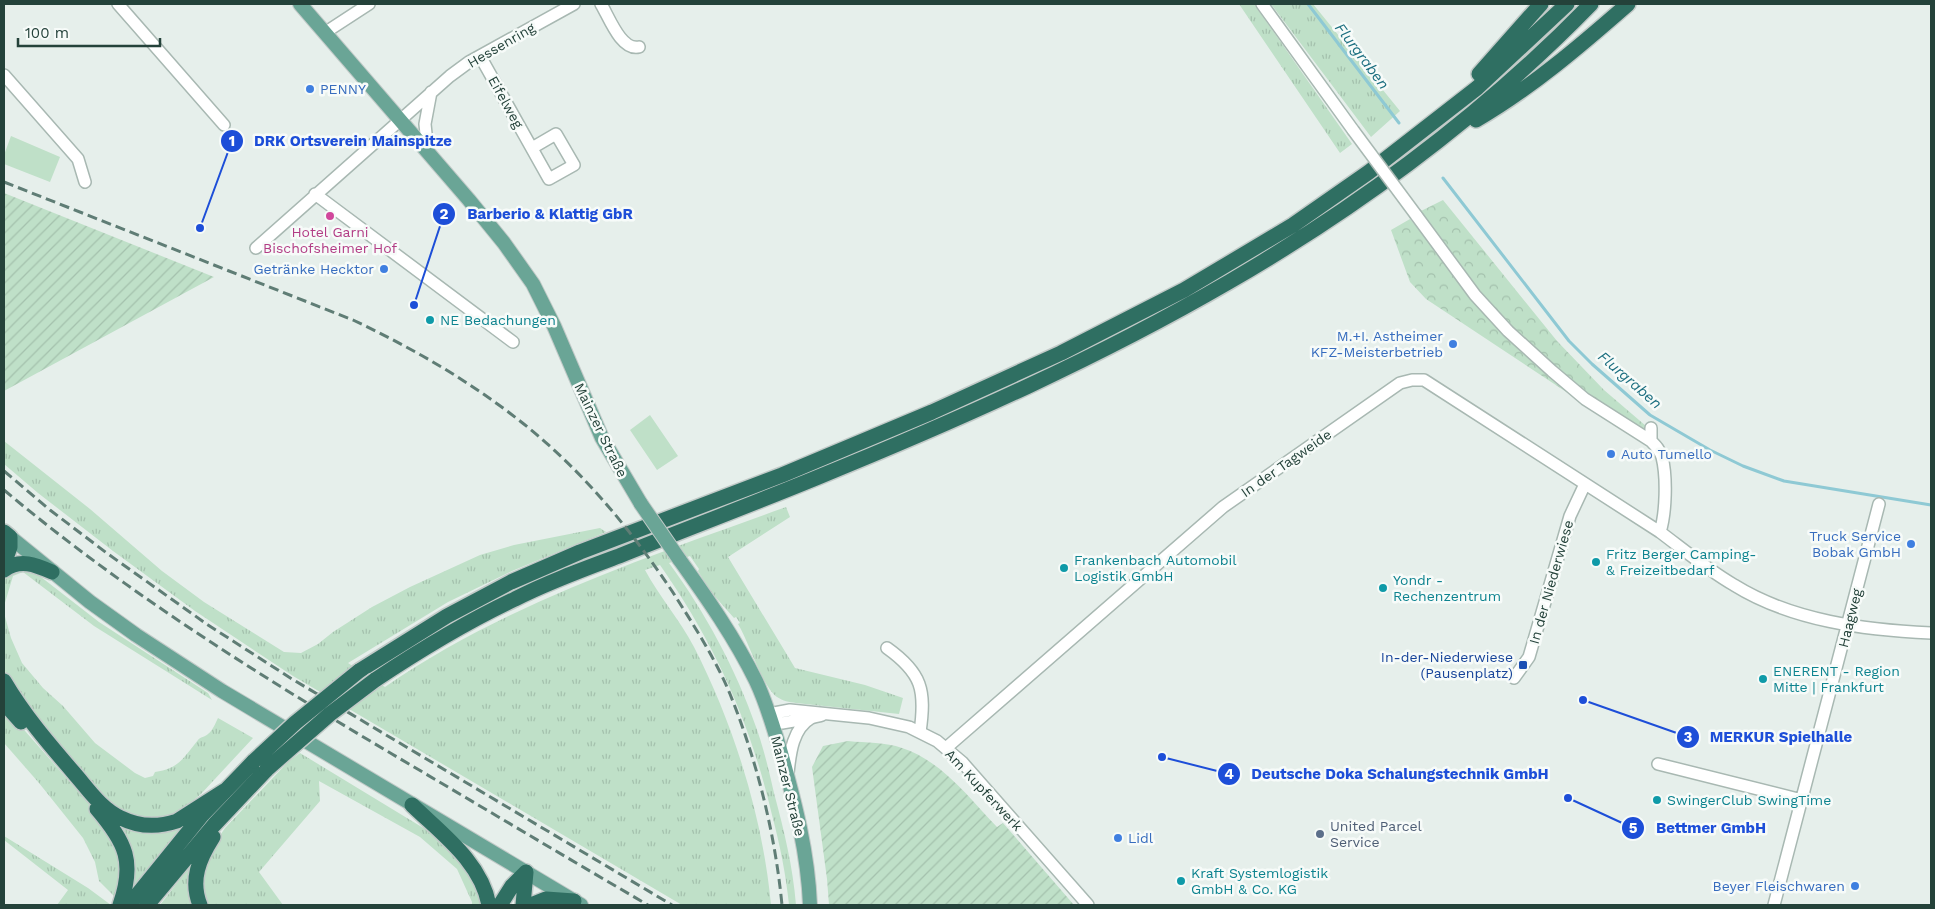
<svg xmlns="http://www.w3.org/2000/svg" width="1935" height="909" font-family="'Work Sans',sans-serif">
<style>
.grass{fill:url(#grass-tufts)}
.forest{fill:url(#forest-crowns)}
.garden{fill:url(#garden-furrows)}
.pitch{fill:#bfe0c8}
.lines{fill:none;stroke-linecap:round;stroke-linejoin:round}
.stream{stroke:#8ec9d4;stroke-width:3}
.minor-casing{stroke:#a8b8b2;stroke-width:14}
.major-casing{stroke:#c2cac8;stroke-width:16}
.highway-casing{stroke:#c2cac8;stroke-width:18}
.minor{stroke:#fff;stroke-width:11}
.major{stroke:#6aa596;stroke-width:14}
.highway{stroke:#2f6f62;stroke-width:15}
.rail{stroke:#5f7d75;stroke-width:3;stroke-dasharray:10 5;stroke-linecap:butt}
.minor-bridge-casing{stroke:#a8b8b2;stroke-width:14;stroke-linecap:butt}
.major-bridge-casing{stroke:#c2cac8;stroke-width:16;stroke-linecap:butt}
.highway-bridge-casing{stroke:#c2cac8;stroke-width:18;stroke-linecap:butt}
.minor-bridge{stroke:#fff;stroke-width:11}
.major-bridge{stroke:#6aa596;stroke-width:14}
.highway-bridge{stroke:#2f6f62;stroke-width:15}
.shop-dot{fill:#3f7fe0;stroke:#f7fbf9;stroke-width:2}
.hotel-dot{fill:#d1479c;stroke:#f7fbf9;stroke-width:2}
.culture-dot{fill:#0f9aa8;stroke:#f7fbf9;stroke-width:2}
.transit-dot{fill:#1a4fb4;stroke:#f7fbf9;stroke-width:2}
.service-dot{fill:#5c6f8a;stroke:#f7fbf9;stroke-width:2}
.labels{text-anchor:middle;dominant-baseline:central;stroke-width:5;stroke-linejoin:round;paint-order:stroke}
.street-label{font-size:14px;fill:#24423a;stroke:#f7fbf9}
.shop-label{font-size:14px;fill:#366cbe;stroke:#f7fbf9;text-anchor:end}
.hotel-label{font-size:14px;fill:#b23c85;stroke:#f7fbf9}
.culture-label{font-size:14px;fill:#0d838f;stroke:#f7fbf9;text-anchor:start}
.transit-label{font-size:14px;fill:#164399;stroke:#f7fbf9;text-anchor:end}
.service-label{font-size:14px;fill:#4e5e75;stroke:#f7fbf9;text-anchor:start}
.water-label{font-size:15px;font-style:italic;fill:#1c6f80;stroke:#f7fbf9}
.leader{fill:none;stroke:#1d4ed8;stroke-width:2}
.callout-dot{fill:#1d4ed8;stroke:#f7fbf9;stroke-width:2}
.mark-label{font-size:15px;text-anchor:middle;font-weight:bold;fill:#fff}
.callout-label{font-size:15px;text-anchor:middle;font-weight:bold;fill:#1d4ed8;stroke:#f7fbf9;stroke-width:5;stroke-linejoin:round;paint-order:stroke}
</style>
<defs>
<pattern id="grass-tufts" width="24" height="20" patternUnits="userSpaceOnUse" patternTransform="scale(1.25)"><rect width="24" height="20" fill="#bfe0c8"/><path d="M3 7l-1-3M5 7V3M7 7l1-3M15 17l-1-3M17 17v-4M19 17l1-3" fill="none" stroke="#a4c1ad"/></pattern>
<pattern id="forest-crowns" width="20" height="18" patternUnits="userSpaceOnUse" patternTransform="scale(1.25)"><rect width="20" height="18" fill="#bfe0c8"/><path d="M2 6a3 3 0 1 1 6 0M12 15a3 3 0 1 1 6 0" fill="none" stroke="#a4c1ad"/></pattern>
<pattern id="garden-furrows" width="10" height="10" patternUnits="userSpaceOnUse" patternTransform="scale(1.25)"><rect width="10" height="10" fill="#bfe0c8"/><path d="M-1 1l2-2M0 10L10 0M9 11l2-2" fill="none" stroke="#a4c1ad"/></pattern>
</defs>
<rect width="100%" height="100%" fill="#e6efeb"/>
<!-- grass -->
<path class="grass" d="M 1239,4 L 1254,4 L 1352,144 L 1340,153 Z
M 1271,4 L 1313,4 L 1400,111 L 1371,137 Z
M 4,441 L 90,509 L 162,571 L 204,602 L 284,652 L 301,653 L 318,644 L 333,632 L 372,607 L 410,587 L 480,555 L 514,545 L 600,528 L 606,532 L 512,571 L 448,602 L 348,663 L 385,687 C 507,603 648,557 786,507 L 790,517 L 728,557 L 795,668 L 865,685 L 903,698 L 899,714 L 796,703 C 789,702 783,701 777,697 C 762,686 749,642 738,624 L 740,623 L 736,617 L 734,618 L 710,591 L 698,571 L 699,569 L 690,556 L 669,563 C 705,612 736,669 756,727 C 764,749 769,771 774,793 C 784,830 793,867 796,905 L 789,905 C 786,875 780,845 772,815 C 750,721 715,644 660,565 L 645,570 C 659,596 680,620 694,647 C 734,725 763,818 771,905 L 682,905 L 293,676 L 195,611 L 113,551 L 38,493 L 4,464 Z
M 12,567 L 32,570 L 99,622 L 208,693 L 212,700 L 94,626 L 23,572 L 13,576 L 4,606 L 4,573 Z
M 4,613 L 11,638 L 22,663 L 43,688 L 63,706 L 95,743 L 135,773 L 145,778 L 153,776 L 155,772 C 179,769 184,757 198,740 C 200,737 205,737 208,734 C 213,730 215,724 218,718 L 253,738 L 201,794 L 182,810 L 164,819 L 129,816 L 102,796 L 32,712 L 4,670 Z
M 4,707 L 105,822 L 121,855 L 117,899 L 99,881 L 95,862 L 83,838 L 39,783 L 4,743 Z
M 300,753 L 430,832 L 452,849 L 474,876 L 482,905 L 472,905 L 472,902 L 457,869 L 420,837 L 319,781 L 320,801 L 259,872 L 283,905 L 206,905 L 199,875 L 207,855 L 225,828 L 289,761 Z
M 198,810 L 131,892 L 108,814 L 128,826 Z
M 4,836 L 88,888 L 111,905 L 57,905 L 68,890 L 4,840 Z
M 198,856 L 195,905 L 160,905 Z"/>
<!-- forest -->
<path class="forest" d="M 1443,200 L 1557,341 L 1604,390 L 1646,426 L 1645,430 L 1643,431 L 1589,397 L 1542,359 L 1478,291 L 1421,211 Z
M 1410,219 L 1488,314 L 1559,383 L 1651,448 L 1426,299 L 1410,282 L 1391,230 Z"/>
<!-- garden -->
<path class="garden" d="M 4,193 L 214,277 L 4,391 Z
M 848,741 C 866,743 886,742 902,748 C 942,761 969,798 997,827 L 1003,823 L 1074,905 L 829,905 L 827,879 L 812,767 L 823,746 Z"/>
<!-- pitch -->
<path class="pitch" d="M 11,136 L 60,157 L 50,182 L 4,164 L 4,155 Z
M 650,415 L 678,456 L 657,470 L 630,430 Z"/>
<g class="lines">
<!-- stream -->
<path class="stream" d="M 1308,4 L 1399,123
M 1443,178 L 1569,341 L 1592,364 L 1650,415 L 1710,450 L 1743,466 L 1784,481 L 1931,505"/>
<!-- minor casing -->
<g class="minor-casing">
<path id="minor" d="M 118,4 L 224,125
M 601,4 C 609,17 621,51 639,47
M 1262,4 L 1353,130
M 326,32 L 369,4
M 480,56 L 549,179 L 574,165 L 556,134 L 532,148
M 4,75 L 78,159 L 85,182
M 428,153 L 425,124 L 431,92
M 315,194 L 513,342
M 1416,215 L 1475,295 L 1508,331 L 1552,371 L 1585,399 L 1651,441 C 1656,446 1660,450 1662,457 C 1667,477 1666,513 1660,532 C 1684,550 1708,570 1734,585 C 1792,621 1865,630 1931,633
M 256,248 L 450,76 L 469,62 L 574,4
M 1651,441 L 1651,428
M 887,648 C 922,673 926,690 920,732
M 1514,678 L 1529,657 L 1570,516 L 1585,484
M 769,714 L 790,710 L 869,718 L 909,727 L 937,741 L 962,762 L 1088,905
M 769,714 L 782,723 L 811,718
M 946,748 L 1223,507 L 1400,383 L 1412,380 L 1424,380 L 1660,532
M 1658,764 L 1802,800
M 788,773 C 790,755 792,729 811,718 C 814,717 819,716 822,715
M 1774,905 L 1879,504"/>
</g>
<!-- major casing -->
<g class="major-casing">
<path id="major" d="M 300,4 L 469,200 L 504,243 L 533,284 L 554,326 L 602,438 L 641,504
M 10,537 L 90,602 L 136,635 L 222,691 L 581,905
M 679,559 C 707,598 735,638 756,681 C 767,704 774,729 781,753 C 795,803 808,853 810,905"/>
</g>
<!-- highway casing -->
<g class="highway-casing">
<path id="highway" d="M 1479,74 L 1541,4
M 1476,120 C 1531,88 1580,46 1628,4
M 4,532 L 10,537 L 10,547 L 4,564
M 4,570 C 20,558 36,565 52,572
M 359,671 L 447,616 L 511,582 L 580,552 L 782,475 L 932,412 L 1061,353 L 1184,290 L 1293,225 L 1369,172 L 1477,88 L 1567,4
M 375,680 C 420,650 466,622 515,599 C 548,582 584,569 619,556 C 684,530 750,505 816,478 C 1104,361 1371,230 1591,4
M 4,681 C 24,715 49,744 74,773 C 88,789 101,809 121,818 C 139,827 159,827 177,821 L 224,791
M 4,703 L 21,722
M 412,805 C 442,834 481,862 489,905
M 97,809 C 126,843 135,862 120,905
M 129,905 L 202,815 L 254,761
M 147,905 L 214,825 L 267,769
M 200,905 C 190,880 199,859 213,837
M 500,905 L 512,886 L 526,872
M 523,905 L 526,872
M 531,905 L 546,899 L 574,901"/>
</g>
<!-- minor -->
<use href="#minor" class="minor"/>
<!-- major -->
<use href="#major" class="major"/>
<!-- highway -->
<use href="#highway" class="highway"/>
<!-- rail -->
<path class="rail" d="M 4,182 L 353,320 C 412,348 468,380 520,421 C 580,468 629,527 672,591 C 693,624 715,658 730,694 C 757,761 775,833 782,905
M 4,471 L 50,510 L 108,554 L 208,625 L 292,679 L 672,905
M 4,490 C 124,591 257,674 392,754 C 477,804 562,855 648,905"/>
<!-- minor-bridge casing -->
<g class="minor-bridge-casing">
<path id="minor-bridge" d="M 1353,130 L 1416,215"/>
</g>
<!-- major-bridge casing -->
<g class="major-bridge-casing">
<path id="major-bridge" d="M 641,504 L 679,559"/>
</g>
<!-- highway-bridge casing -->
<g class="highway-bridge-casing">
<path id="highway-bridge" d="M 254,761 L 295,723 L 359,671
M 267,769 L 330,714 L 375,680"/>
</g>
<!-- minor-bridge -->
<use href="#minor-bridge" class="minor-bridge"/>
<!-- major-bridge -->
<use href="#major-bridge" class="major-bridge"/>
<!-- highway-bridge -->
<use href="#highway-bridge" class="highway-bridge"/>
</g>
<!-- markers -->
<g class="shop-dot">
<circle cx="310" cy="89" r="5"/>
<circle cx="384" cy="269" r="5"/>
<circle cx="1453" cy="344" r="5"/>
<circle cx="1611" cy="454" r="5"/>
<circle cx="1911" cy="544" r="5"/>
<circle cx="1118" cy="838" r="5"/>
<circle cx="1855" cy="886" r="5"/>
</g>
<circle class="hotel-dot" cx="330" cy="216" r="5"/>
<g class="culture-dot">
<circle cx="430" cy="320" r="5"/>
<circle cx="1596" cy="562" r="5"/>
<circle cx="1064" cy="568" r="5"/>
<circle cx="1383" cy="588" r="5"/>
<circle cx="1763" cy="679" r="5"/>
<circle cx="1657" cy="800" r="5"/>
<circle cx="1181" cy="881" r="5"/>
</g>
<rect class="transit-dot" x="1518" y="660" width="10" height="10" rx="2.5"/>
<circle class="service-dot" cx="1320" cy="834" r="5"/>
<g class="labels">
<!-- street labels -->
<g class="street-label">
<text transform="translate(501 45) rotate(-30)">Hessenring</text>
<text transform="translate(506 102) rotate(61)">Eifelweg</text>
<text transform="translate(601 430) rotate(64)">Mainzer Straße</text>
<text transform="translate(1286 463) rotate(-35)">In der Tagweide</text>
<text transform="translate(1551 582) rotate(-74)">In der Niederwiese</text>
<text transform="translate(1850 618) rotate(-76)">Haagweg</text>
<text transform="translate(788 786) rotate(76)">Mainzer Straße</text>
<text transform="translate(984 790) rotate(47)">Am Kupferwerk</text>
</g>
<!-- shop labels -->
<g class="shop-label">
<text x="320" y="89" text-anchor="start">PENNY</text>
<text x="374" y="269">Getränke Hecktor</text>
<text x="1443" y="336">M.+I. Astheimer<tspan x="1443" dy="16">KFZ-Meisterbetrieb</tspan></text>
<text x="1621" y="454" text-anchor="start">Auto Tumello</text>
<text x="1901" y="536">Truck Service<tspan x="1901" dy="16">Bobak GmbH</tspan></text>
<text x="1128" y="838" text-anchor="start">Lidl</text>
<text x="1845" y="886">Beyer Fleischwaren</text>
</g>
<!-- hotel labels -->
<g class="hotel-label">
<text x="330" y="232">Hotel Garni<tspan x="330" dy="16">Bischofsheimer Hof</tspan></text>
</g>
<!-- culture labels -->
<g class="culture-label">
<text x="440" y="320">NE Bedachungen</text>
<text x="1606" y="554">Fritz Berger Camping-<tspan x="1606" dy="16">&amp; Freizeitbedarf</tspan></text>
<text x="1074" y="560">Frankenbach Automobil<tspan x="1074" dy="16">Logistik GmbH</tspan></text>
<text x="1393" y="580">Yondr -<tspan x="1393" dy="16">Rechenzentrum</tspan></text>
<text x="1773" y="671">ENERENT - Region<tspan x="1773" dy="16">Mitte | Frankfurt</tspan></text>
<text x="1667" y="800">SwingerClub SwingTime</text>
<text x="1191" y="873">Kraft Systemlogistik<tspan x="1191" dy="16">GmbH &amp; Co. KG</tspan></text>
</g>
<!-- transit labels -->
<g class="transit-label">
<text x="1513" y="657">In-der-Niederwiese<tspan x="1513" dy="16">(Pausenplatz)</tspan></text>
</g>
<!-- service labels -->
<g class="service-label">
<text x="1330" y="826">United Parcel<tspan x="1330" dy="16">Service</tspan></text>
</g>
<!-- water labels -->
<g class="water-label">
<text transform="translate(1362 56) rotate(53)">Flurgraben</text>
<text transform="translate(1630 380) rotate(41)">Flurgraben</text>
</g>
</g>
<!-- callouts -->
<path class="leader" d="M200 228L232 141M414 305L444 214M1583 700L1688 737M1162 757L1229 774M1568 798L1633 828"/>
<g class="callout-dot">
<circle cx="200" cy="228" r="5"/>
<circle cx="414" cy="305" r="5"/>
<circle cx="1583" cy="700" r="5"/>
<circle cx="1162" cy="757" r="5"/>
<circle cx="1568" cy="798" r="5"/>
<circle cx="232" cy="141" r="12"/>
<circle cx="444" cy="214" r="12"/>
<circle cx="1688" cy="737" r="12"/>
<circle cx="1229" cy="774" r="12"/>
<circle cx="1633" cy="828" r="12"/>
</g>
<g class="mark-label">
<text x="232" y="146">1</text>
<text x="444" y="219">2</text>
<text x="1688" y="742">3</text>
<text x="1229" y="779">4</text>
<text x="1633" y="833">5</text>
</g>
<g class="callout-label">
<text x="353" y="146">DRK Ortsverein Mainspitze</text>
<text x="550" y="219">Barberio &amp; Klattig GbR</text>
<text x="1781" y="742">MERKUR Spielhalle</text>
<text x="1400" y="779">Deutsche Doka Schalungstechnik GmbH</text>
<text x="1711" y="833">Bettmer GmbH</text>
</g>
<!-- border -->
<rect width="1935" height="909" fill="none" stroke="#24423a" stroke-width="10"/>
<!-- scale -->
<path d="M18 38v8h142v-8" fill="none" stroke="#24423a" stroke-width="2.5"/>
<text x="25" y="38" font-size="15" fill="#24423a" stroke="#f7fbf9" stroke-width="4" paint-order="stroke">100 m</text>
</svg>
